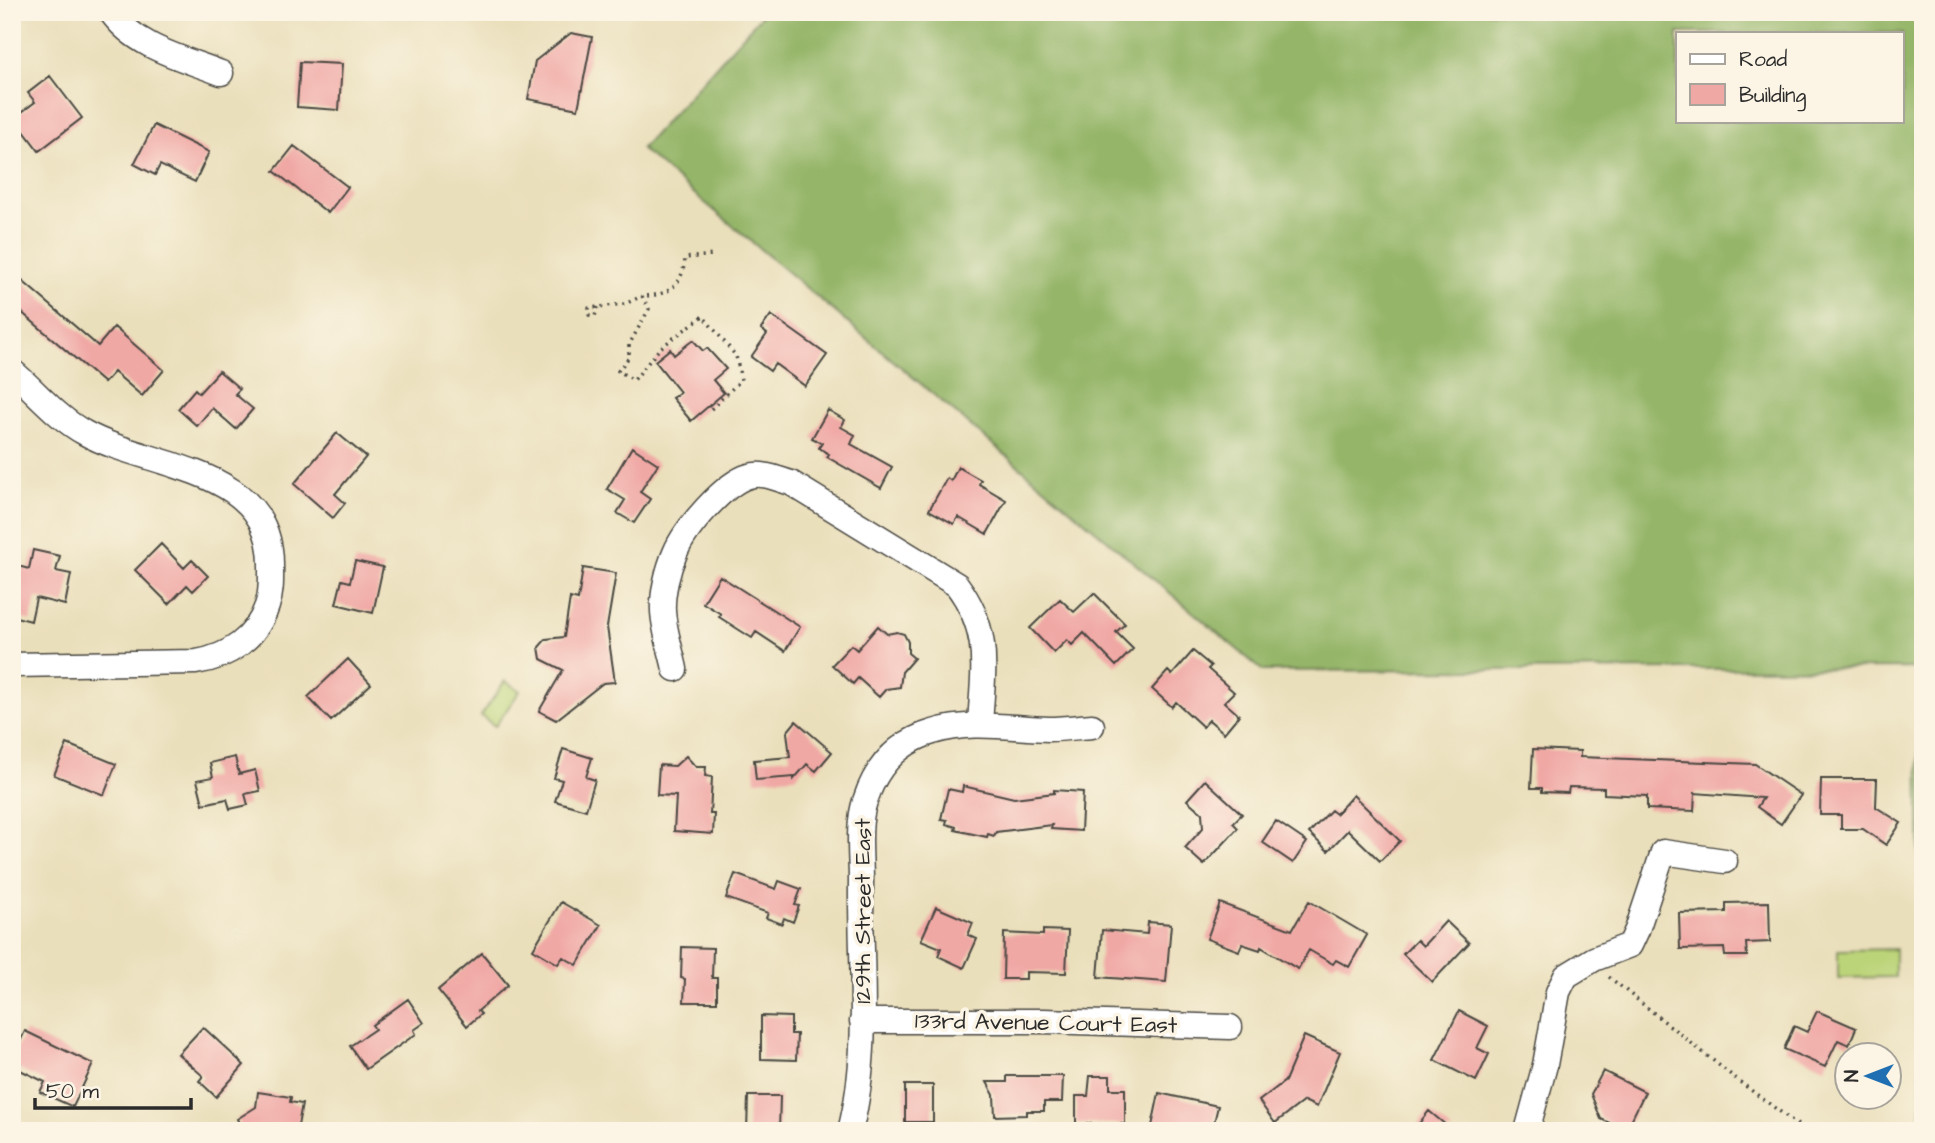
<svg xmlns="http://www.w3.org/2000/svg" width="1935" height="1143" font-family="'Architects Daughter',sans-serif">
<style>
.green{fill:#bcd479;stroke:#748052;stroke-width:2}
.forest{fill:#95b669;stroke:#60704a;stroke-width:2;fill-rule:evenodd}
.building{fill:#f0a8a5}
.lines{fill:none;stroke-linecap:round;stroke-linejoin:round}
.street-casing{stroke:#484641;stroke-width:27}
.path{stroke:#484641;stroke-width:3.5;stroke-dasharray:2 5;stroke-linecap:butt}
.street{stroke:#fff;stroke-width:24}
.labels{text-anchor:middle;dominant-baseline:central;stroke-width:7;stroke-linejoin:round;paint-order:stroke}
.street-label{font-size:23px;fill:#2b2b2b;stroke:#fcf5e5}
</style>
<rect width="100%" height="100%" fill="#fcf5e5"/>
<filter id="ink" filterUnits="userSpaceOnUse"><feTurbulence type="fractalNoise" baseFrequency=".0143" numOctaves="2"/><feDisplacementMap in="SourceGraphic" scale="14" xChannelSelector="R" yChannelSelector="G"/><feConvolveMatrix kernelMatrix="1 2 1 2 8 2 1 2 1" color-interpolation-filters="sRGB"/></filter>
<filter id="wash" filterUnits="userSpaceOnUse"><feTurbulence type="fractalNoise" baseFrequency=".00686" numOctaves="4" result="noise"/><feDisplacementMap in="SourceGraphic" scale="28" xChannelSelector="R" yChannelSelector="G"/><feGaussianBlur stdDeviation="1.57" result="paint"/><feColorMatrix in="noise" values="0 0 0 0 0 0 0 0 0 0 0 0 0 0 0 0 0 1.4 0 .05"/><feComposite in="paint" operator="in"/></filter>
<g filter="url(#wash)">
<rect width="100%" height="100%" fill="#eadfbb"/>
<!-- green -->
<path class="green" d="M 505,681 L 520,691 L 495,726 L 481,716 Z
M 1895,949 L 1895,977 L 1838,978 L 1838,950 Z"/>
<!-- forest -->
<path class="forest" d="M 758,12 L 1923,12 L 1923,1131 L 1921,1131 L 1918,668 L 1263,671 L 641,149 L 761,16 ZM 1678,33 L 1902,33 L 1902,121 L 1678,121 Z"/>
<g id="blocks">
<!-- building -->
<path class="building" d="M 571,33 L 592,37 L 578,109 L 528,99 L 535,61 Z
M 300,62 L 342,64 L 339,110 L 297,107 Z
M 50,76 L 82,118 L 39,151 L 14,118 L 35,102 L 28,93 Z
M 154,125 L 209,152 L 195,182 L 160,165 L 155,175 L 134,164 Z
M 294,146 L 348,187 L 328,213 L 274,171 Z
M 12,272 L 98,346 L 114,327 L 164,370 L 142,396 L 114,372 L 104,383 L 12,304 Z
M 771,315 L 827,355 L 805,386 L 775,364 L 770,371 L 751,357 L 767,334 L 761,329 Z
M 693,340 L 703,351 L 707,348 L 726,369 L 713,380 L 724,393 L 691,421 L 672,398 L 680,392 L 655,361 L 670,349 L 674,355 Z
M 219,371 L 240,389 L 235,394 L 253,409 L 236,429 L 212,408 L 197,426 L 178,409 L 195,389 L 199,393 Z
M 828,410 L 845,420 L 841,427 L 855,435 L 851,444 L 892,467 L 881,488 L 827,457 L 829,454 L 819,448 L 822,443 L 812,438 Z
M 337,433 L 366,457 L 335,494 L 345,503 L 333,518 L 294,484 Z
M 632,447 L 658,464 L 640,492 L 650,499 L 634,523 L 617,513 L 625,500 L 607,489 Z
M 958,467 L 981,480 L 979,484 L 1006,500 L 987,534 L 958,517 L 954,524 L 929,510 L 947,478 L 951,481 Z
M 161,544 L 184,568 L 192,560 L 208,576 L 193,591 L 187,585 L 169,604 L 135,570 Z
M 33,550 L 60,556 L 56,571 L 71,574 L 65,605 L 36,598 L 31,621 L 12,616 L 12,592 L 18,566 L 29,569 Z
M 355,561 L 383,567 L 373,613 L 336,604 L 342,580 L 350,582 Z
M 583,568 L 616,573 L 607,627 L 615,682 L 603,683 L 556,720 L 539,711 L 563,670 L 541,659 L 539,647 L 546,639 L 564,637 L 570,598 L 578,600 Z
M 720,576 L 800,627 L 785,651 L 756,632 L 752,638 L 719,617 L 721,614 L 703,603 Z
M 1094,593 L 1125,624 L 1116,632 L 1133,649 L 1116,666 L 1084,633 L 1072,645 L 1067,640 L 1054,653 L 1030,628 L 1060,599 L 1074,612 Z
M 878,626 L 887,634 L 897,632 L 904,634 L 908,642 L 908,653 L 914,658 L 902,672 L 900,687 L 886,689 L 879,697 L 858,678 L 853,684 L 832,665 L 851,645 L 857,650 Z
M 1193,651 L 1211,666 L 1208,669 L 1234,692 L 1224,702 L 1239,715 L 1224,733 L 1209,720 L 1203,727 L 1176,702 L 1172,707 L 1152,689 L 1168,671 L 1172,675 Z
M 348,659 L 371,684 L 331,721 L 308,697 Z
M 796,721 L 832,752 L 816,771 L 807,764 L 794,779 L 794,777 L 756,780 L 754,760 L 790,757 L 787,732 Z
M 67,744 L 116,764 L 104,795 L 54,775 Z
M 563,749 L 592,758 L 586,777 L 595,780 L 586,810 L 555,801 L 562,780 L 554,778 Z
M 1533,749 L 1580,751 L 1580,757 L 1755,764 L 1801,795 L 1781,824 L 1757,807 L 1763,798 L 1695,793 L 1694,811 L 1647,809 L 1647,796 L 1604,794 L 1604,788 L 1569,787 L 1568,793 L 1542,792 L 1542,788 L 1531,788 Z
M 686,756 L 696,767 L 706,767 L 705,776 L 712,777 L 710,814 L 714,814 L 713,834 L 674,831 L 676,796 L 657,795 L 659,765 L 675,766 Z
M 235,757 L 239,774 L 255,770 L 260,791 L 245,794 L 248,805 L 230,809 L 227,799 L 203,804 L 197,780 L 213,777 L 210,763 Z
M 1821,779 L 1877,779 L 1876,807 L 1901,823 L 1886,845 L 1863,829 L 1841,829 L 1841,815 L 1820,815 Z
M 1205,780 L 1242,814 L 1233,823 L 1238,828 L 1204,865 L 1185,848 L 1203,828 L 1202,813 L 1187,800 Z
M 963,786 L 1014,798 L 1054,793 L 1054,790 L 1083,792 L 1081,831 L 1051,829 L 1052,825 L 996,832 L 994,836 L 988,834 L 987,837 L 955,830 L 956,827 L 946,824 L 947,820 L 941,819 L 948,789 L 962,792 Z
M 1353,795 L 1400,841 L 1380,861 L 1348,830 L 1328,851 L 1309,833 L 1331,810 L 1336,814 Z
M 1276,821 L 1307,842 L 1293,863 L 1262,842 Z
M 735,874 L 776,889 L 779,881 L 801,889 L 795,905 L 799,906 L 793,922 L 784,918 L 782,924 L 766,918 L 768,913 L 726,898 Z
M 1309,901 L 1367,935 L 1349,967 L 1336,960 L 1333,964 L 1309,950 L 1298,969 L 1261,947 L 1260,950 L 1242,944 L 1239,951 L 1207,939 L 1220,903 L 1292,930 Z
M 561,902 L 601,925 L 577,965 L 563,957 L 558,964 L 533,949 Z
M 1769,902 L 1770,942 L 1746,943 L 1747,956 L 1725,956 L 1724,948 L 1680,949 L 1679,913 L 1726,912 L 1726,903 Z
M 936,907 L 973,923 L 968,935 L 977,939 L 964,968 L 938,956 L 941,948 L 921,940 Z
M 1446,921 L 1469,943 L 1432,982 L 1403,954 L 1417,940 L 1423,946 Z
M 1148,922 L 1171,924 L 1166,982 L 1098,977 L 1102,930 L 1147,934 Z
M 1043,930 L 1068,931 L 1066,973 L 1026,972 L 1026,979 L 1003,979 L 1004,933 L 1043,935 Z
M 682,947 L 713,948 L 712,978 L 717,978 L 717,1002 L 684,1002 L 685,979 L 681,978 Z
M 482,953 L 508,985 L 478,1011 L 481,1014 L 467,1026 L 438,990 Z
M 408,999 L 424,1023 L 414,1030 L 416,1034 L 366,1069 L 350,1046 L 375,1029 L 372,1025 Z
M 1459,1011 L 1488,1026 L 1477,1048 L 1489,1054 L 1476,1081 L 1434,1060 Z
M 1817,1011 L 1856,1028 L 1849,1045 L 1838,1040 L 1825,1067 L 1784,1049 L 1794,1026 L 1807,1032 Z
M 761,1016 L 791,1017 L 791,1034 L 797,1034 L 796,1060 L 761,1059 Z
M 203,1027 L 244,1065 L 216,1097 L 199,1081 L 203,1076 L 178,1054 Z
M 25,1031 L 93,1064 L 73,1107 L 40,1092 L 45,1082 L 12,1066 L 12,1058 Z
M 1304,1036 L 1340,1052 L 1317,1107 L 1304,1101 L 1275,1123 L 1259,1101 L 1285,1081 Z
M 1603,1071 L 1645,1092 L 1626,1131 L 1601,1119 L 1591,1094 Z
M 1007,1076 L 1063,1076 L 1062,1102 L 1044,1102 L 1044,1111 L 1027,1111 L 1027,1115 L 995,1116 L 994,1095 L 987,1082 L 1007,1082 Z
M 1090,1076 L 1110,1076 L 1110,1089 L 1125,1089 L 1125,1124 L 1076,1124 L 1076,1096 L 1088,1096 Z
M 905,1085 L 933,1085 L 933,1122 L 905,1122 Z
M 258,1092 L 291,1097 L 290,1102 L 302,1104 L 297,1131 L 244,1131 L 237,1119 L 256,1107 Z
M 1159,1093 L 1218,1106 L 1212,1131 L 1151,1131 Z
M 748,1096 L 780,1096 L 779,1131 L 747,1131 Z
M 1429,1111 L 1453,1131 L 1413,1131 Z"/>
</g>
</g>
<g filter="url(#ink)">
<use href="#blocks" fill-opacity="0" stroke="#484641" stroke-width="2"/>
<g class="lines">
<!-- street casing -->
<g class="street-casing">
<path id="street" d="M 111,12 C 136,48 183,58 221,73
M 12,371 C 37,392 57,418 85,433 C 150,469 271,466 271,564 C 271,578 272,592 267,606 C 256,638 229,657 196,662 L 12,665
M 675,669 C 671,650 664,630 663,611 C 662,593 668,569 675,553 C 685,529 724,483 749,476 C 763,472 777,479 791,483 L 957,585 C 992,632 983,670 980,725
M 862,1021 L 1044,1021 L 1230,1027
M 850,1131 C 871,1051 860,963 861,881 C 861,856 857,825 865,801 C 876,767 898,742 933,732 C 971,720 1010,728 1049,729 C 1063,729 1078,727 1092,726
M 1527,1131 L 1545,1065 L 1558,992 L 1566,976 L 1594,959 L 1630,945 L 1637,930 L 1663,852 L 1725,861"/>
</g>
<!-- path -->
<path class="path" d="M 598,307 L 595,316 L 589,315 L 589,308 L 625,304 L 642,296
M 711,409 L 741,380 L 736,356 L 703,316 L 660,348 L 634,380 L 618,371 L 629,357 L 629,345 L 649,309 L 642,296 C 668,296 683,286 685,258 L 712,255
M 1609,977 L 1740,1082 L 1806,1131"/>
<!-- street -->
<use href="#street" class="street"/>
</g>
</g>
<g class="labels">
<!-- street labels -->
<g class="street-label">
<text transform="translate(863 911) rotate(-90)">129th Street East</text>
<text transform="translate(1046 1023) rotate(1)">133rd Avenue Court East</text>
</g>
</g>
<!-- margin -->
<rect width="1935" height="1143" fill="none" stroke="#fcf5e5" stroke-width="42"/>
<!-- legend -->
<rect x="1676" y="32" width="228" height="91" fill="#fcf5e5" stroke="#a8a49b" stroke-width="2"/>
<rect x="1690" y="54" width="35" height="10" fill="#ffffff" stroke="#a8a49b" stroke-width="2"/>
<text x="1739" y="66" font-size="21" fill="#2b2b2b">Road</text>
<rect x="1690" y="84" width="35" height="21" fill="#f0a8a5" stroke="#a8a49b" stroke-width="2"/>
<text x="1739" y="102" font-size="21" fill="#2b2b2b">Building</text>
<!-- north arrow -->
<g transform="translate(1868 1076) rotate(270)"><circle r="33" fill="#fcf5e5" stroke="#a8a49b" stroke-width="2"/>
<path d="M0-5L12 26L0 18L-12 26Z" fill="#1f6fb2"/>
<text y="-10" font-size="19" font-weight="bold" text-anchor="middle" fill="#2b2b2b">N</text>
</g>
<!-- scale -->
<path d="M35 1098v10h156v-10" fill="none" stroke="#2b2b2b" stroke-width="3.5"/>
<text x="46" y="1098" font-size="21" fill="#2b2b2b" stroke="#fcf5e5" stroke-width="5" paint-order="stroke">50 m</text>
</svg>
